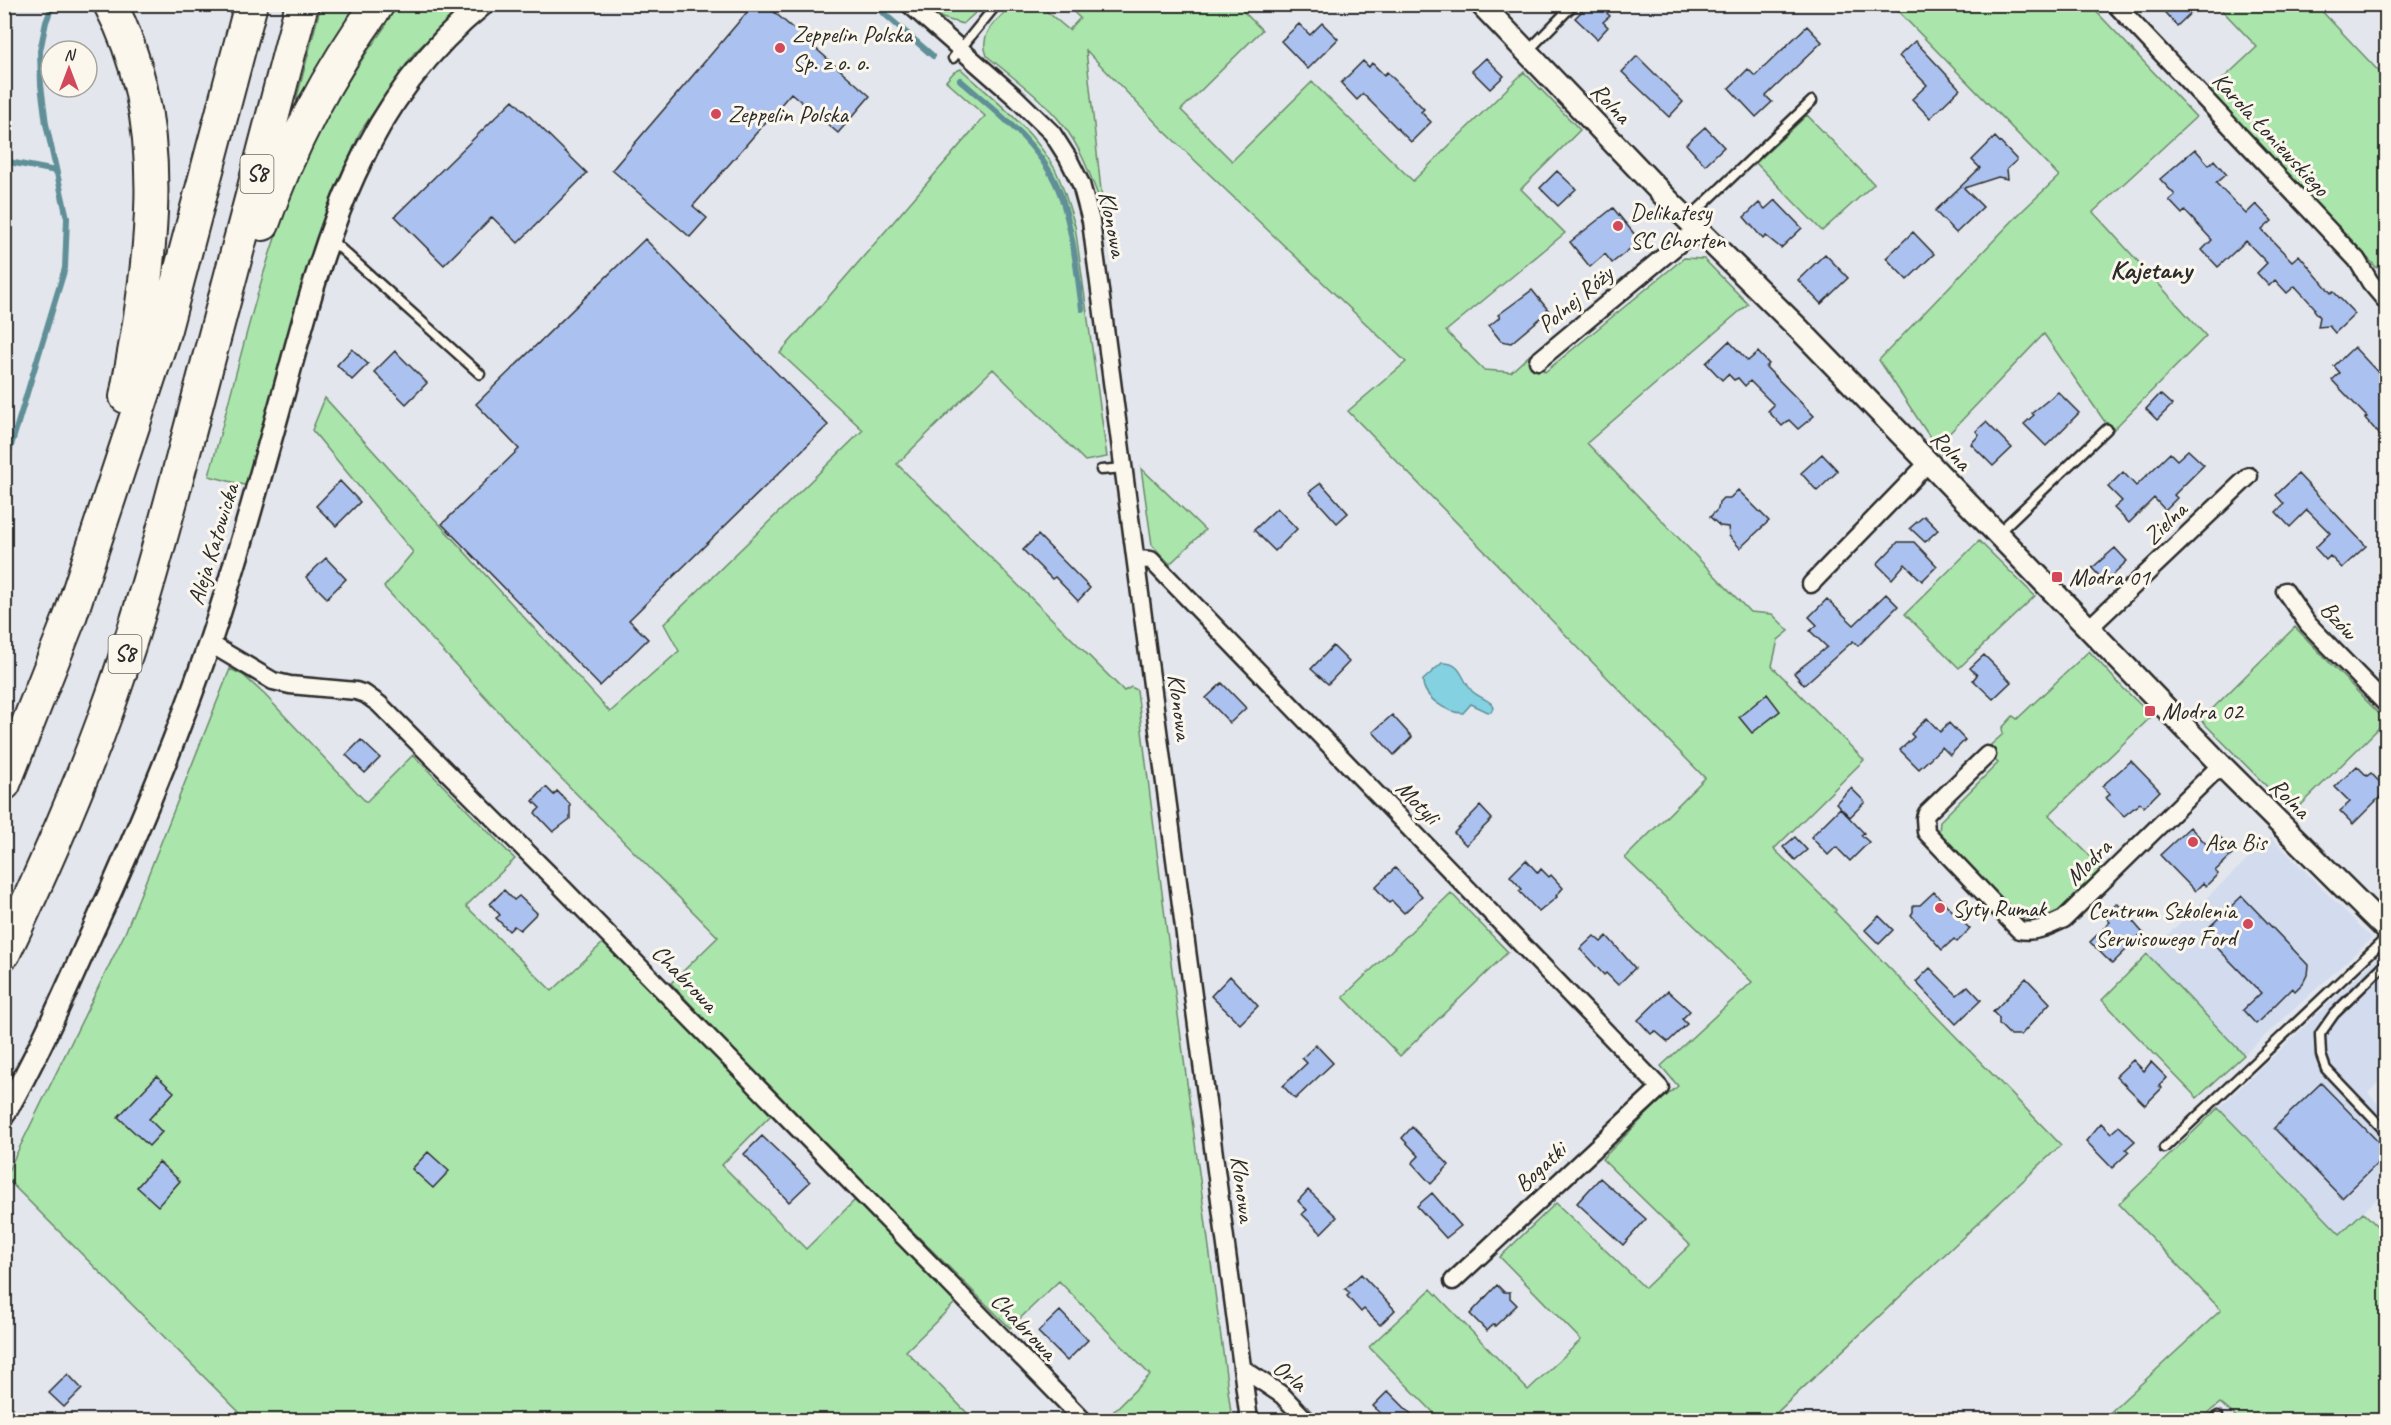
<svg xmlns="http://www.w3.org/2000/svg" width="2391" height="1425" font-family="Caveat,sans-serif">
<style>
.built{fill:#d2dcee}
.green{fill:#aae5ab;stroke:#6a886b;stroke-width:1.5}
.water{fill:#83d1e1;stroke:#608f98;stroke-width:1.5}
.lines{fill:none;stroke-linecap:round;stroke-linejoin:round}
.stream{stroke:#608f98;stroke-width:6}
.building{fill:#abc2f0;stroke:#2b2b2b;stroke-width:1.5}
.service-casing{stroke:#2b2b2b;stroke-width:13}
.minor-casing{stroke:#2b2b2b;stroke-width:21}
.tertiary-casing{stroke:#2b2b2b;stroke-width:26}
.motorway-casing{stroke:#2b2b2b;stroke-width:36}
.service{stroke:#fbf7ec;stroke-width:8}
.minor{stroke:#fbf7ec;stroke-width:16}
.tertiary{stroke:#fbf7ec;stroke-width:21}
.motorway{stroke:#fbf7ec;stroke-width:32}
.poi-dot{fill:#d1495b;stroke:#fbf7ec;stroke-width:2}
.labels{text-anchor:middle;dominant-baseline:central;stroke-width:6;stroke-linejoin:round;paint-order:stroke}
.shield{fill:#fbf7ec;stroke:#696865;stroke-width:1.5}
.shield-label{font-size:22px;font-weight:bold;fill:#2b2b2b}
.poi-label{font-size:24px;fill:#2b2b2b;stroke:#fbf7ec;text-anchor:start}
.street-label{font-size:24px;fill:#2b2b2b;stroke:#fbf7ec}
.quarter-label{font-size:27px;font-weight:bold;fill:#2b2b2b;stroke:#fbf7ec}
</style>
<rect width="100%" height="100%" fill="#e3e7ed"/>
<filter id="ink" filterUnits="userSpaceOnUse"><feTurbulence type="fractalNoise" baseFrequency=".0167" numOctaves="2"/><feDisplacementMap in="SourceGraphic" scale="12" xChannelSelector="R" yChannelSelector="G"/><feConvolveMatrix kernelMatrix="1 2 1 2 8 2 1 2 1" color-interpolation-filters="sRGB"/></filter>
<g filter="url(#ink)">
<!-- built -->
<path class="built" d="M 2271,837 L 2372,938 L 2244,1055 L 2147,954 Z
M 2384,951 L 2386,954 L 2386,1075 L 2368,1093 L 2386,1113 L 2386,1190 L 2340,1234 L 2219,1108 Z"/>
<!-- green -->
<path class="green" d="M 321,5 L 366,5 L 296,101 Z
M 396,5 L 464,5 L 414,53 L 360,132 L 315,243 L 248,486 L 209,476 C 234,385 254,292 287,204 C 310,141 347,79 386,25 L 382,20 Z
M 927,5 L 984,5 L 963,24 L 942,18 Z
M 1012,5 L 1039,5 L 1069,30 L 1080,18 L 1066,5 L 1237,5 L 1262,30 L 1181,110 L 1232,161 L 1312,82 L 1413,181 L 1524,72 L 1580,130 L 1521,189 L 1565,233 L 1446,331 L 1484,370 L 1511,372 L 1532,353 L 1545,372 L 1684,258 L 1704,259 L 1748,304 L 1587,443 L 1750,612 L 1772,614 L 1789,631 L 1778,640 L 1772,666 L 1864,760 L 1774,849 L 1836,910 L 1835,912 L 2061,1145 L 1769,1420 L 1441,1420 L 1369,1347 L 1431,1289 L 1528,1390 L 1581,1340 L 1500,1257 L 1556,1203 L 1645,1288 L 1690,1245 L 1602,1159 L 1657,1104 L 1678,1086 L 1661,1066 L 1752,982 L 1625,858 L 1705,778 L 1348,411 L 1406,362 L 1161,128 L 1086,50 L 1103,209 C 1092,180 1082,149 1063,125 C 1042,98 1012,77 987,56 C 978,32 997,22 1012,5 Z
M 1892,5 L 2090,5 L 2196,117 L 2093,212 L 2206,336 L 2113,430 L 2105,422 L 2044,334 L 1941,442 L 1941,454 L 1879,360 L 2020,213 L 2059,176 Z
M 2217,5 L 2316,5 L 2386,79 L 2386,259 L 2377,268 L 2210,91 L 2257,47 Z
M 961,69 C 995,100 1032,129 1055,169 C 1064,187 1069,207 1075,226 L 1107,457 L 1085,461 L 993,369 L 897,464 L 1124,691 L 1131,687 L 1137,690 L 1166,925 L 1232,1420 L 1105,1420 L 1150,1375 L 1059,1281 L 1010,1328 L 754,1073 L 671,983 L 718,937 L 549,766 L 384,587 L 413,552 L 312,430 L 325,398 L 610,712 L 679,651 L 664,624 L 863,430 L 780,353 L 985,116 L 946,81 L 954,72 Z
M 1807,115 L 1874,184 L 1822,231 L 1756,163 Z
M 1141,468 L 1205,530 L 1170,564 L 1152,545 Z
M 1979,541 L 2035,596 L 1959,668 L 1905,614 Z
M 2295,627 L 2386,721 L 2293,813 L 2201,720 Z
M 2089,651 L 2123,688 L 2152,716 L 2049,815 L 2104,870 L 2059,914 L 2039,921 L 2014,916 L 1939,833 L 1940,821 L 1998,763 L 1985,750 L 2003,734 L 2002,728 L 2013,716 L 2017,719 Z
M 230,669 L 243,675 L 265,695 L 366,802 L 413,755 L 515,859 L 466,906 L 552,991 L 606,940 L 774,1112 L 722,1165 L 806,1249 L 855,1200 L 956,1302 L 906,1351 L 974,1420 L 247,1420 L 5,1177 L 125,933 Z
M 1451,893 L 1508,952 L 1400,1056 L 1343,997 Z
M 2147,954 L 2244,1055 L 2197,1098 L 2102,1000 Z
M 2218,1108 L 2340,1234 L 2363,1212 L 2386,1235 L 2386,1420 L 2240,1420 L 2220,1403 L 2200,1420 L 2102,1420 L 2221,1310 L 2119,1204 Z"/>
<!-- water -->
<path class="water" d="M 1442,663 C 1462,662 1461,679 1472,691 C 1477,696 1486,699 1492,704 L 1493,708 L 1491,712 L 1488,712 L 1471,704 L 1463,713 C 1447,713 1422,697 1423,680 Z"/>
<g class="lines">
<!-- stream -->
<path class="stream" d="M 873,4 L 933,56
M 960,80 C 998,113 1044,147 1061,196 C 1073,232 1077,272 1082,309
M 4,161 L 56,171
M 4,469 L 65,268 L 67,218 L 46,124 L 41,85 L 40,51 L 46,22 L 53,4"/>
</g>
<!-- building -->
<path class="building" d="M 754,4 L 765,4 L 870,96 L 838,133 L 791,93 L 693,206 L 707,218 L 690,237 L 612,170 Z
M 1597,4 L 1610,16 L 1603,22 L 1608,27 L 1597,39 L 1575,18 L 1587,6 L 1591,10 Z
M 2157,4 L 2200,4 L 2177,26 Z
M 1322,23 L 1338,39 L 1308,69 L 1281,41 L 1299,24 L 1310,35 Z
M 1807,26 L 1822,42 L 1766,96 L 1772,102 L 1756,117 L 1729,88 L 1748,69 L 1755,76 Z
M 1915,41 L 1960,89 L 1930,118 L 1912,99 L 1927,85 L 1899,56 Z
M 1637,56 L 1683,102 L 1669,117 L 1622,72 Z
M 1486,58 L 1504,76 L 1490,89 L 1472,71 Z
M 1363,61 L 1369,67 L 1372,63 L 1384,75 L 1387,72 L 1424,109 L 1421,112 L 1431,122 L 1411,142 L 1363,94 L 1357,100 L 1341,83 Z
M 513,100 L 587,173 L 518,243 L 492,217 L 444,265 L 395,216 Z
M 1705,127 L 1724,147 L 1705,165 L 1686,144 Z
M 1995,137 L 2017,160 L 2007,169 L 2008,179 L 1998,177 L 1964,188 L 1983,207 L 1956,233 L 1935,211 L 1980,168 L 1972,160 Z
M 2195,149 L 2209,165 L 2214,160 L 2226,174 L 2216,183 L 2246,214 L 2256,204 L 2272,221 L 2262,230 L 2292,261 L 2299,255 L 2331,293 L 2333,291 L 2355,314 L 2335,333 L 2329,326 L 2318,327 L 2320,317 L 2314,310 L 2315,308 L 2295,286 L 2287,293 L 2275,280 L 2269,286 L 2257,273 L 2267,263 L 2246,241 L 2218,267 L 2202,250 L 2212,240 L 2185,211 L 2182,214 L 2169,200 L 2175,195 L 2160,179 Z
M 1557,171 L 1576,189 L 1558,206 L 1540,188 Z
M 1775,200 L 1802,228 L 1781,248 L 1766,236 L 1763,239 L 1744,217 L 1759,203 L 1765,209 Z
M 1613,208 L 1640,241 L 1612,263 L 1605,254 L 1590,267 L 1570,242 Z
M 1913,232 L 1934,254 L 1907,280 L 1886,258 Z
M 645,239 L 828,425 L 629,620 L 648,639 L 600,686 L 442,524 L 519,449 L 476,404 Z
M 1825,254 L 1848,278 L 1821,304 L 1798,280 Z
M 1532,290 L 1549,311 L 1511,343 L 1501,341 L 1489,326 L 1500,317 L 1498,315 Z
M 1729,341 L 1748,361 L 1758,352 L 1769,364 L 1766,367 L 1814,416 L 1798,429 L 1789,420 L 1782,426 L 1768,411 L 1774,405 L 1750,381 L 1745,386 L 1738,378 L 1734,380 L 1728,374 L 1722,380 L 1706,363 Z
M 2354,347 L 2386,381 L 2386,442 L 2365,418 L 2367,417 L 2332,380 L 2340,373 L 2334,366 Z
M 352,349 L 368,364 L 352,380 L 337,365 Z
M 395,351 L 427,383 L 406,404 L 374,372 Z
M 2058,392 L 2079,413 L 2046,446 L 2024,424 L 2034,415 L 2032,413 Z
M 2160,394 L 2172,405 L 2157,420 L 2146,409 Z
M 1986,422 L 2012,448 L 1993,466 L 1971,444 L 1979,435 L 1976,431 Z
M 2188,450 L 2204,465 L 2174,495 L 2177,498 L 2165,510 L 2154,498 L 2129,523 L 2114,508 L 2122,501 L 2108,487 L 2123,472 L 2136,486 L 2170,453 L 2177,460 Z
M 1822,454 L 1838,471 L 1817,491 L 1801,473 Z
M 2298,474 L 2366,546 L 2342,568 L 2330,556 L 2326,560 L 2315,548 L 2330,533 L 2307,510 L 2290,527 L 2276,512 L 2284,504 L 2276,495 Z
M 340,481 L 360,502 L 336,526 L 316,506 Z
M 1321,483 L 1348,513 L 1337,523 L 1309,492 Z
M 1738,490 L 1769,521 L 1740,548 L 1729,536 L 1728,527 L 1720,526 L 1710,517 L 1718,509 L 1719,502 L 1723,498 L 1730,498 Z
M 1277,508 L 1297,529 L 1275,551 L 1254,530 Z
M 1924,516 L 1938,530 L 1925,542 L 1910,528 Z
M 1038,535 L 1090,588 L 1078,601 L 1055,577 L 1052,579 L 1023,550 Z
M 1898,542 L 1914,542 L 1937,566 L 1922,581 L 1905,564 L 1892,579 L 1877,564 Z
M 2115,548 L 2127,561 L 2105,582 L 2092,568 Z
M 326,558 L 346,579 L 327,598 L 306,577 Z
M 1886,594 L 1898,606 L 1858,646 L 1853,641 L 1804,685 L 1794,673 L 1827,647 L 1810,631 L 1817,625 L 1809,617 L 1827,599 L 1854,625 Z
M 1333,646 L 1349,662 L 1328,684 L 1311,669 Z
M 1984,655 L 2011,682 L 1993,699 L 1973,680 L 1977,675 L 1970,668 Z
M 1222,683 L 1246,708 L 1230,723 L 1206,698 Z
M 1767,694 L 1780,711 L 1752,733 L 1739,717 Z
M 1392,715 L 1412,737 L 1394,755 L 1373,732 Z
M 1927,718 L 1940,732 L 1949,723 L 1965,740 L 1950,755 L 1942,747 L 1919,769 L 1900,750 L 1914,737 L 1911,734 Z
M 361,740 L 380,758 L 365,773 L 346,755 Z
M 2131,761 L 2160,791 L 2144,807 L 2140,803 L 2124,816 L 2106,798 L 2110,794 L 2102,786 Z
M 2357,766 L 2367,776 L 2371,773 L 2386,789 L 2386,791 L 2353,824 L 2340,811 L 2350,802 L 2335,787 Z
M 546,787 L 554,795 L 557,791 L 570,804 L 570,819 L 553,832 L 535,813 L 540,808 L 533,801 Z
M 1851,788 L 1865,802 L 1850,817 L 1836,803 Z
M 1480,806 L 1492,819 L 1466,845 L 1454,833 Z
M 1840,808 L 1864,833 L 1861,835 L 1869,842 L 1850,861 L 1836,847 L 1828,855 L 1811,837 Z
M 2190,827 L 2208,846 L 2219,836 L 2235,852 L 2215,871 L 2218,874 L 2206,886 L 2203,883 L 2195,891 L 2160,855 Z
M 1795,837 L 1807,850 L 1795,860 L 1783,847 Z
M 1526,860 L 1538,873 L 1541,869 L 1549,877 L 1551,875 L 1563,888 L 1556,896 L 1557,897 L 1539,912 L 1519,891 L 1522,889 L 1510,876 Z
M 1395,868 L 1422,896 L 1404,913 L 1392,901 L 1389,903 L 1375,887 Z
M 504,890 L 514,900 L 519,896 L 537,913 L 520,930 L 514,926 L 509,931 L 496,918 L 500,915 L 490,904 Z
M 1934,892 L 1970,929 L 1957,942 L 1954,939 L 1942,950 L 1911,915 L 1913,912 L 1913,905 L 1920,905 Z
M 2242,896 L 2308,965 L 2307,975 L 2303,983 L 2295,991 L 2292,988 L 2256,1024 L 2243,1010 L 2261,993 L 2203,933 Z
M 2117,903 L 2143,933 L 2112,964 L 2090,942 L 2110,922 L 2104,916 Z
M 1879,916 L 1893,930 L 1879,944 L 1865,930 Z
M 1594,936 L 1601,942 L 1607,936 L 1635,968 L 1618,985 L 1606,973 L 1604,975 L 1580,949 Z
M 1930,968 L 1957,995 L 1968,986 L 1981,1000 L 1956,1024 L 1916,982 Z
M 1230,976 L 1258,1006 L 1240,1024 L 1211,996 Z
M 2026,978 L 2050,1003 L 2021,1035 L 2010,1035 L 1999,1024 L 1999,1018 L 1993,1012 Z
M 1668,991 L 1690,1011 L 1682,1019 L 1687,1024 L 1668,1042 L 1655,1031 L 1651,1034 L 1638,1020 Z
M 1316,1045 L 1333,1063 L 1295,1099 L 1283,1086 L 1307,1063 L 1302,1058 Z
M 2133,1060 L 2144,1071 L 2151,1062 L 2167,1078 L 2159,1086 L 2162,1088 L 2145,1105 L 2116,1076 Z
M 157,1076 L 174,1092 L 149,1119 L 162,1132 L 149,1146 L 118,1117 Z
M 2321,1083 L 2386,1150 L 2386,1155 L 2342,1198 L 2274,1128 Z
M 2101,1123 L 2111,1133 L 2119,1126 L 2135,1141 L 2126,1149 L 2129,1152 L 2112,1168 L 2086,1141 Z
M 1412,1127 L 1449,1165 L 1431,1184 L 1412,1163 L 1419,1156 L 1402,1138 Z
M 762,1136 L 810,1182 L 789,1202 L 744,1154 Z
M 428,1152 L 449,1171 L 433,1188 L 412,1169 Z
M 159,1162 L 180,1181 L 158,1206 L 137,1187 Z
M 1600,1178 L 1646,1219 L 1623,1245 L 1577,1203 Z
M 1308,1190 L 1337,1217 L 1321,1233 L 1302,1214 L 1307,1210 L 1298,1201 Z
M 1432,1193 L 1461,1226 L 1446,1238 L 1417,1206 Z
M 1361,1274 L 1395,1310 L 1380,1325 L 1364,1309 L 1361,1312 L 1347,1296 L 1350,1293 L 1345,1289 Z
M 1497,1285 L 1504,1292 L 1510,1292 L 1510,1298 L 1517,1305 L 1495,1326 L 1494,1324 L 1487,1331 L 1470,1314 Z
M 1060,1311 L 1088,1340 L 1067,1361 L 1038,1332 Z
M 68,1374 L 82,1389 L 64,1407 L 49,1393 Z
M 1388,1391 L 1417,1420 L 1388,1420 L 1373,1406 Z"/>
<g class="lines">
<!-- service casing -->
<g class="service-casing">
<path id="service" d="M 1528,51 L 1574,4
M 953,58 L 997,4
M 1688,219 L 1812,101
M 330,239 L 480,374
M 1101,470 L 1124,468
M 1997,534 L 2107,429
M 2386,963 L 2334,1014 L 2320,1034 L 2321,1055 L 2326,1069 L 2386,1132
M 2164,1148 L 2386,938
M 2213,1420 L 2218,1416"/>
</g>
<!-- minor casing -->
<g class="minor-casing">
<path id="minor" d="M 909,4 L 1015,97 L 1052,133 L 1068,158 L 1081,184 L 1091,221 L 1094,245 L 1249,1420
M 2115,4 L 2357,260 L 2370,282 L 2386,301
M 1538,361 L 1698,228
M 1137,559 L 1151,560 L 1660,1088 L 1453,1281
M 1811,584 L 1928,463
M 2285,591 L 2308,624 L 2386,704
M 2088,629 L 2249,476
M 209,643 L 273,681 L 290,685 L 356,691 L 365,694 L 379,704 L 550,875 L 1083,1420
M 1987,755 L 1927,813 L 1925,818 L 1926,832 L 2019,930 C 2036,933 2049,926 2064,919 L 2221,765
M 1242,1368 L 1282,1395 L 1306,1420"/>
</g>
<!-- tertiary casing -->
<g class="tertiary-casing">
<path id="tertiary" d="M 1481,4 L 1670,202 L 1800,330 L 2221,765 L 2386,929
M 4,1114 C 37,1057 63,997 90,937 C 134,841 175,743 210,642 C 237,561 260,478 283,395 C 323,248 357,106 483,4"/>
</g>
<!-- motorway casing -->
<g class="motorway-casing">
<path id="motorway" d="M 110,4 C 175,127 150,268 126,397
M 263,224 C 290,145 328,73 378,4
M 4,784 L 70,617 L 165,329 L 251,4
M 4,953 C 42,873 78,792 108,708 C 141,616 166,520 191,426 C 229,285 265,145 302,4"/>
</g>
<!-- service -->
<use href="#service" class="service"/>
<!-- minor -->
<use href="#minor" class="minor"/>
<!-- tertiary -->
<use href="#tertiary" class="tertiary"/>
<!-- motorway -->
<use href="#motorway" class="motorway"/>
</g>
</g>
<!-- markers -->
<g class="poi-dot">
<circle cx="780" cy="48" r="6"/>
<circle cx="716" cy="114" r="6"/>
<circle cx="1618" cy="226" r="6"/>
<rect x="2051" y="571" width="12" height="12" rx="3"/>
<rect x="2144" y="705" width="12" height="12" rx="3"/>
<circle cx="2193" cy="842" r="6"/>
<circle cx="1940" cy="908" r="6"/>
<circle cx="2248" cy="924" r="6"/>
</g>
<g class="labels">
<!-- shield labels -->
<g class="shield">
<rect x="240.5" y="155" width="33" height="38" rx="4.5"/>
<rect x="108.5" y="635" width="33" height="38" rx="4.5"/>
</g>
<g class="shield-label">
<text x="257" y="174">S8</text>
<text x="125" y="654">S8</text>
</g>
<!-- poi labels -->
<g class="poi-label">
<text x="792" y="34">Zeppelin Polska<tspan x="792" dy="28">Sp. z o. o.</tspan></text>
<text x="728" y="114">Zeppelin Polska</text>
<text x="1630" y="212">Delikatesy<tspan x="1630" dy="28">SC Chorten</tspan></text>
<text x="2069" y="577">Modra 01</text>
<text x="2162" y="711">Modra 02</text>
<text x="2205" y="842">Asa Bis</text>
<text x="1952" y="908">Syty Rumak</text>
<text x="2236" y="910" text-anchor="end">Centrum Szkolenia<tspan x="2236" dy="28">Serwisowego Ford</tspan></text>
</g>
<!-- street labels -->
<g class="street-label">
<text transform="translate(1611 103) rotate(47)">Rolna</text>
<text transform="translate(2271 134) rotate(47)">Karola Łoniewskiego</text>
<text transform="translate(1113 224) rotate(79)">Klonowa</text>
<text transform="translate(1575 299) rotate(-40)">Polnej Róży</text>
<text transform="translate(1951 450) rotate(46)">Rolna</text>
<text transform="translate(2165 523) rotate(-44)">Zielna</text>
<text transform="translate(213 544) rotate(-73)">Aleja Katowicka</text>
<text transform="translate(2339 620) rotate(48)">Bzów</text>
<text transform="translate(1180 707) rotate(83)">Klonowa</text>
<text transform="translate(2290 798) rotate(45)">Rolna</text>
<text transform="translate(1418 802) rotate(46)">Motyli</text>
<text transform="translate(2088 862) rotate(-45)">Modra</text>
<text transform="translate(685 978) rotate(46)">Chabrowa</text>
<text transform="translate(1540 1167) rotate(-43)">Bogatki</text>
<text transform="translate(1243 1189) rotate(83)">Klonowa</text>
<text transform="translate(1024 1326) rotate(46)">Chabrowa</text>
<text transform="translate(1290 1375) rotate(39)">Orla</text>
</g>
<!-- quarter labels -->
<g class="quarter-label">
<text x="2151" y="269">Kajetany</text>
</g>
</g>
<!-- margin -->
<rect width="2391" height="1425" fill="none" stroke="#fbf7ec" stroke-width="24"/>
<rect x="12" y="12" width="2367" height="1401" fill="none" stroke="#2b2b2b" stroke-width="2" filter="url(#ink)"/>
<!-- north arrow -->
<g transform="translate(69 69)"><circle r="28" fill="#fbf7ec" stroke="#a8a59f" stroke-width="1.5"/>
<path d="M0-4.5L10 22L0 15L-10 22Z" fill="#d1495b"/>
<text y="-9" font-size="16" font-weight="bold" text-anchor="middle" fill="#2b2b2b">N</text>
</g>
</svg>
